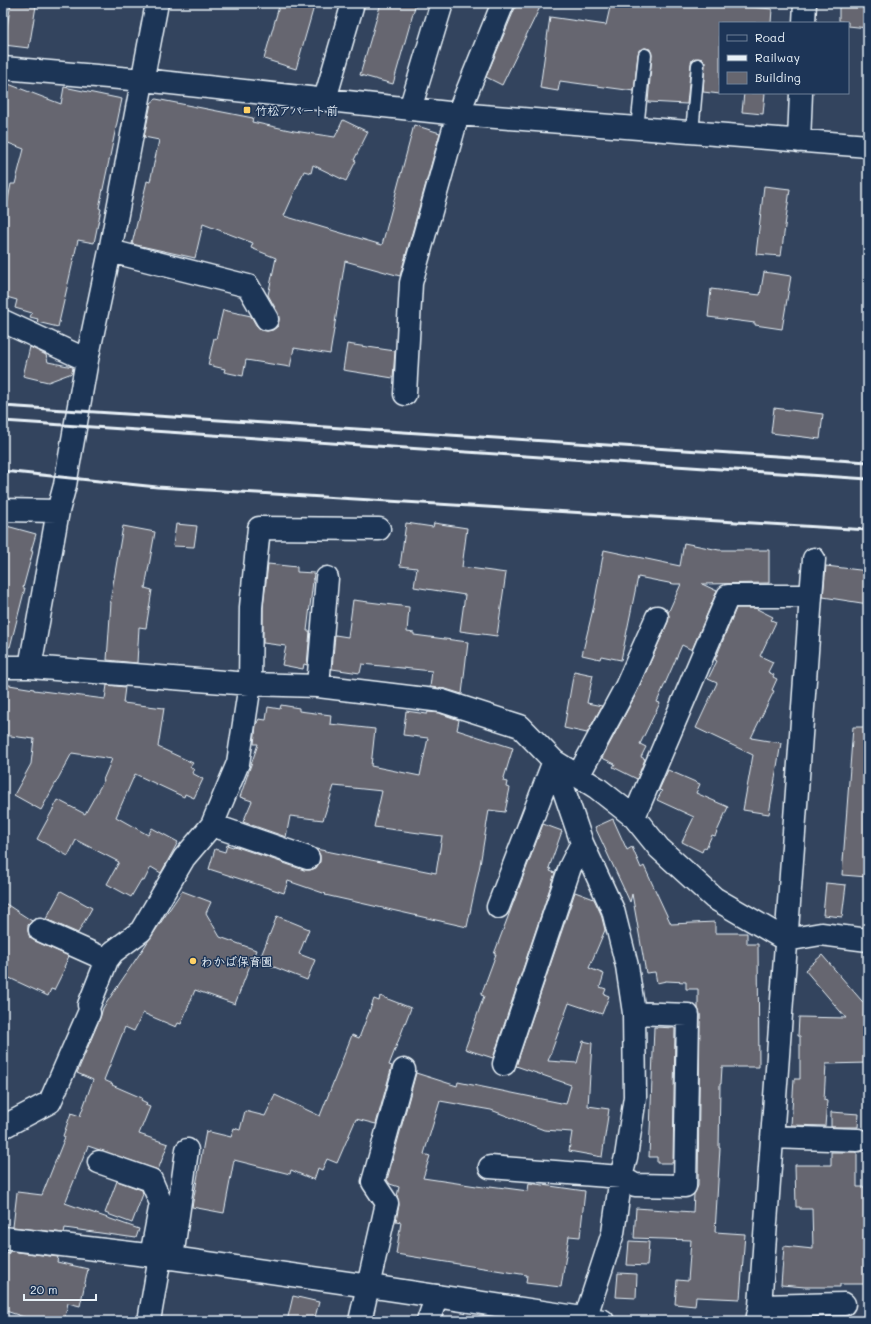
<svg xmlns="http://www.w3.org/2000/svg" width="871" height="1324" font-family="Mali,'Klee One',sans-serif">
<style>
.building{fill:#66666f;stroke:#e8f1f8}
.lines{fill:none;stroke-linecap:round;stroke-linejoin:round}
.lane-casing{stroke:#e8f1f8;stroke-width:15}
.street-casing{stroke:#e8f1f8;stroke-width:25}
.secondary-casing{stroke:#e8f1f8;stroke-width:25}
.lane{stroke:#1d3557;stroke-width:12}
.street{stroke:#1d3557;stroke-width:22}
.secondary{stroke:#1d3557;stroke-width:22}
.rail{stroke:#e8f1f8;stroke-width:3}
.poi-dot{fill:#ffd166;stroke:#1d3557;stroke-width:1.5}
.labels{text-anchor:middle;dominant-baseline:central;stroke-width:3;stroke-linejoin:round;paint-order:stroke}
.poi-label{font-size:12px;font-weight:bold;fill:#e8f1f8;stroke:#1d3557;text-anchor:start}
</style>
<rect width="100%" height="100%" fill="#33445e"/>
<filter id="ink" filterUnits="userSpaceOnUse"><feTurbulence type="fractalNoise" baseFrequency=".025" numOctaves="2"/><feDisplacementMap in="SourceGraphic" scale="8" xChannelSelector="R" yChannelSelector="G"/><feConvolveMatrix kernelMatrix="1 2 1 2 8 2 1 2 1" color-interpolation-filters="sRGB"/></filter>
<g filter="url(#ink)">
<!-- building -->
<path class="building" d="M 11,3 L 36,6 L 29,48 L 4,45 Z
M 280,3 L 315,3 L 296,69 L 264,59 Z
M 381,3 L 416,3 L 393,84 L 360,75 Z
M 515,3 L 542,3 L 502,85 L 486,77 L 515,8 Z
M 611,3 L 671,3 L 702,6 L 703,3 L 706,3 L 772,9 L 771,23 L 720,23 L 720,94 L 703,92 L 705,62 L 702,59 L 695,58 L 692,60 L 691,64 L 687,104 L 648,102 L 652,55 L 650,49 L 645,48 L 639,50 L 638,54 L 634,91 L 560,81 L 558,91 L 540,88 L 550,17 L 606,25 Z
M 839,3 L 868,3 L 868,28 L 848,26 L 848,22 L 839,21 Z
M 3,82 L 61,104 L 64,87 L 122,99 L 99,208 L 101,209 L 94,243 L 78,240 L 58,327 L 37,322 L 38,319 L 30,317 L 32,313 L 15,308 L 17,300 L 3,296 L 3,205 L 7,205 L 11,184 L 15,184 L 24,149 L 3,141 Z
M 744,93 L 765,93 L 763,114 L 742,112 Z
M 156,99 L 253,118 L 252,122 L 294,131 L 335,137 L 343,120 L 368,132 L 354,160 L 356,161 L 346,181 L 313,165 L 311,173 L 304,171 L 284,216 L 382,245 L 414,125 L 440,133 L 400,276 L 345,261 L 330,354 L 294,348 L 290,367 L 246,360 L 243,376 L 224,372 L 225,369 L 208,365 L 214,338 L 216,339 L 223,310 L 251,316 L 256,325 L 261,330 L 267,331 L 273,330 L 278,326 L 279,319 L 278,313 L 268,295 L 276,258 L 251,248 L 253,243 L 203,224 L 195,258 L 132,244 L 147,181 L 150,182 L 159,140 L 144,137 L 151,103 Z
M 764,186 L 790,189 L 781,256 L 756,254 Z
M 764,272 L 791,276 L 782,329 L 755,325 L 755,323 L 708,317 L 711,289 L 760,295 Z
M 347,344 L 395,351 L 393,378 L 343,370 Z
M 30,347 L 46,355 L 48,362 L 73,367 L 72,373 L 48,382 L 23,376 Z
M 774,408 L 823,414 L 820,439 L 771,433 Z
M 406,523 L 433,527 L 434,523 L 467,528 L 462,567 L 506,573 L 497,636 L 460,631 L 465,595 L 414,587 L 417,568 L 400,566 Z
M 176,524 L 197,526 L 194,547 L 173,546 Z
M 3,525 L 36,534 L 31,551 L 33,551 L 23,588 L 25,588 L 10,647 L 3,646 Z
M 123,526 L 155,532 L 145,588 L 152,590 L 146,628 L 139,627 L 137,663 L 107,660 L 111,602 L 110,602 Z
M 684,543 L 719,550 L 769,550 L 769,583 L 702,584 L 717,591 L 692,650 L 682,645 L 657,702 L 660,703 L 640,744 L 646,747 L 641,757 L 645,759 L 637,779 L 613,767 L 615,764 L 602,758 L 637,692 L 668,622 L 669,616 L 668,613 L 681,584 L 674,584 L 638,577 L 621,660 L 601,656 L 600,659 L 582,655 L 594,605 L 604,550 L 680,566 Z
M 268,564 L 297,567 L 297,572 L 314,573 L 307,631 L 310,631 L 307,665 L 304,664 L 303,669 L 282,665 L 286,646 L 263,643 L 263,608 Z
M 826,566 L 868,571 L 868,604 L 823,597 Z
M 353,600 L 409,607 L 407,632 L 414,633 L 414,635 L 468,642 L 462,694 L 446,689 L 430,687 L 432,671 L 362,664 L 360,673 L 332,669 L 335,635 L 348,637 Z
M 736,608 L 755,608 L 773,617 L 771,620 L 776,622 L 760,656 L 773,662 L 768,672 L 774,675 L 773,677 L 777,679 L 772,690 L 774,691 L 751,738 L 781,743 L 769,814 L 743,810 L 753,755 L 696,728 L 717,683 L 708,679 L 717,661 L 715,660 Z
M 574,671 L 593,675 L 587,703 L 602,706 L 587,733 L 564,728 Z
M 3,684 L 34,689 L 34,690 L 105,699 L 107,685 L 125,687 L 123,703 L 164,708 L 158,747 L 193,763 L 190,767 L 194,769 L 192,773 L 203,779 L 194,798 L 185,794 L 184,797 L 135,774 L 116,817 L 148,835 L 152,828 L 178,842 L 161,873 L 151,867 L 144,881 L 141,880 L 131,897 L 107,884 L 119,862 L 76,840 L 68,856 L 37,839 L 58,800 L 85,814 L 104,780 L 103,780 L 112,759 L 72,753 L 41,810 L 14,795 L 31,764 L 34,739 L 3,735 Z
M 281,705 L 299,708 L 299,711 L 331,715 L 330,724 L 375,729 L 371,766 L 420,776 L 428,738 L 403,735 L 406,711 L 427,714 L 428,712 L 439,713 L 459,720 L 457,730 L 513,748 L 503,781 L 507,782 L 506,787 L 510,788 L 505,812 L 489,810 L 480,865 L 467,927 L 325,895 L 326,894 L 288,881 L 284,893 L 209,869 L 215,849 L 225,852 L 227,845 L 233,847 L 234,846 L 304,870 L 310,870 L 316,868 L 320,862 L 320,855 L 316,849 L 436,873 L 442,836 L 374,827 L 382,791 L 334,786 L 323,820 L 290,816 L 286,837 L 243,822 L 252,801 L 240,797 L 258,744 L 254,744 L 256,725 L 259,719 L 266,720 L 268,707 L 280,709 Z
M 853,727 L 868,727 L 868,877 L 842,875 Z
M 668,770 L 700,784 L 696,793 L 728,807 L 715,836 L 712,835 L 706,848 L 704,847 L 702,852 L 682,842 L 694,817 L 657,800 L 662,791 L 659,790 Z
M 613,819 L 627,850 L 632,847 L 641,868 L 644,866 L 671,924 L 715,922 L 715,933 L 747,933 L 747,944 L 758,944 L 759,1067 L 722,1067 L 721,1084 L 720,1084 L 719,1148 L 720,1148 L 715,1232 L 745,1234 L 740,1299 L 696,1297 L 695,1306 L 675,1304 L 677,1280 L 688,1281 L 691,1240 L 634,1238 L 636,1208 L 693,1212 L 694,1194 L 698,1186 L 700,1015 L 698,1008 L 698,989 L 686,989 L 686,982 L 666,981 L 657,983 L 655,972 L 646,973 L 632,894 L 630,902 L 595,827 Z
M 543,824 L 562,831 L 549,868 L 551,869 L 550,871 L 555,873 L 493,1058 L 465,1049 L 484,996 L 481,995 L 496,954 L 494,954 Z
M 826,883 L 846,885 L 842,917 L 823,915 Z
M 61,891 L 92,908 L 78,933 L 46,919 Z
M 182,891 L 211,902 L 206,913 L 220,937 L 256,950 L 235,1004 L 195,990 L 181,1024 L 178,1023 L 176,1027 L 143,1013 L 134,1031 L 125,1027 L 104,1080 L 113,1084 L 112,1085 L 142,1098 L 141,1100 L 147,1103 L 145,1105 L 150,1107 L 139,1134 L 168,1144 L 158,1170 L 88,1146 L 65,1203 L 139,1229 L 136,1238 L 65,1228 L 64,1233 L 13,1227 L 17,1192 L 42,1195 L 65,1137 L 63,1136 L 71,1113 L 80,1116 L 93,1080 L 77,1073 L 100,1018 L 103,1008 Z
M 575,892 L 594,899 L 601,914 L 605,930 L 589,968 L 604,974 L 600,987 L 606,989 L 604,994 L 609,996 L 602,1014 L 569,1003 L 548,1061 L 577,1063 L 583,1041 L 592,1043 L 588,1106 L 609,1109 L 602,1157 L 569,1151 L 572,1132 L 544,1130 L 491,1110 L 440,1101 L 424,1154 L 430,1156 L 423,1178 L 490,1188 L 490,1186 L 528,1191 L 529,1183 L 585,1191 L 580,1237 L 569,1236 L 561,1287 L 526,1283 L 527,1275 L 396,1254 L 401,1222 L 396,1221 L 399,1205 L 397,1196 L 399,1187 L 390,1184 L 387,1180 L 416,1073 L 457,1086 L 458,1082 L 566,1104 L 571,1085 L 516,1066 Z
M 3,902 L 32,921 L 28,925 L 28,931 L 30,938 L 35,941 L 69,956 L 64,967 L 65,968 L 54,990 L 51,989 L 48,996 L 3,975 Z
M 277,916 L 309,929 L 299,954 L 315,960 L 307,980 L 259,961 Z
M 822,955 L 868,1008 L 868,1063 L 826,1064 L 824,1100 L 827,1101 L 825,1126 L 791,1125 L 794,1079 L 800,1079 L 800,1036 L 798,1036 L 799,1017 L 846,1018 L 805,970 Z
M 380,996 L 411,1008 L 389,1065 L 392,1066 L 376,1124 L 356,1119 L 337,1163 L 327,1159 L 322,1170 L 318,1168 L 314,1180 L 291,1170 L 290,1174 L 234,1160 L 224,1213 L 192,1207 L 206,1131 L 231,1137 L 234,1128 L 240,1130 L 245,1111 L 265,1116 L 275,1095 L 320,1116 L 352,1035 L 359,1038 L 374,999 L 379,1001 Z
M 654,1027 L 675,1028 L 673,1163 L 657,1163 L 657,1157 L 649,1157 Z
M 831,1112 L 859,1114 L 858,1127 L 831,1127 Z
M 831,1152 L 857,1152 L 857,1187 L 868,1187 L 868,1284 L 840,1284 L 840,1287 L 805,1287 L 781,1285 L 784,1246 L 813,1249 L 812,1209 L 800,1209 L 800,1207 L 796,1207 L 795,1165 L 831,1165 Z
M 117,1181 L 142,1190 L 143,1194 L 132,1223 L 105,1213 Z
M 629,1241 L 649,1242 L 647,1266 L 627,1265 Z
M 3,1251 L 9,1253 L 10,1251 L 58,1257 L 57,1262 L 88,1269 L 80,1306 L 68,1303 L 64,1321 L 36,1321 L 3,1310 Z
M 618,1273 L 637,1274 L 636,1298 L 616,1297 Z
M 293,1296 L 319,1302 L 314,1321 L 287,1321 Z"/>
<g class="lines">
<!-- lane casing -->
<g class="lane-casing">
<path id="lane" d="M 637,128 L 645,55
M 692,133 L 698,65"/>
</g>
<!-- street casing -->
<g class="street-casing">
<path id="street" d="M 804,23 L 805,3
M 3,68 L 143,80 L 458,114 L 868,146
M 325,99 L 353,3
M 410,109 L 442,3
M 799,141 L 801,93
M 110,251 L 248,286 L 267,319
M 3,321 L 87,360
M 405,394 L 411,283 L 458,114 L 503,3
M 3,510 L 58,511
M 811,596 L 814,559
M 3,667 L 30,667 L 250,684 L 318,686 L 442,701 L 520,726 L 554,761 L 597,788 L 634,817 L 659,848 L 714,898 L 786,940 L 821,934 L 868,940
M 30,667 L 58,511 L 65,485 L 87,360 L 110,251 L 157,3
M 318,686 L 327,578
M 554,761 L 582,843 L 613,910 L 627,966 L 634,1013 L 635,1097 L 626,1157 L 621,1177 L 613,1233 L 585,1319
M 578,776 L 626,687 L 657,617
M 634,817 L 728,596 L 811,596 L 760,1306 L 757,1321
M 212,825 L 308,858
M 498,907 L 554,761
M 40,930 L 107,960 L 113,952 L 141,931 L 184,858 L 212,825 L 238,763 L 250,684 L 251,607 L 259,528 L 379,529
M 89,1005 L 107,960
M 504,1064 L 570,867 L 582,843
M 3,1127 L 50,1102 L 89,1013
M 772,1137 L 858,1140
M 99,1162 L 151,1180 L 161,1203 L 151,1256
M 490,1167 L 621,1177 L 635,1185 L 685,1186 L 688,1015 L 634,1013
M 172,1258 L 187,1150
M 760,1306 L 844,1304
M 149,1321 L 160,1257
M 360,1321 L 387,1203 L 373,1182 L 404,1070
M 428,1321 L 437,1296"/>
</g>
<!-- secondary casing -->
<g class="secondary-casing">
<path id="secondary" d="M 3,1238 L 172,1258 L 369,1286 L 603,1321"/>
</g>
<!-- lane -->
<use href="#lane" class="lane"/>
<!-- street -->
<use href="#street" class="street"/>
<!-- secondary -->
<use href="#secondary" class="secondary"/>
<!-- rail -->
<path class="rail" d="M 3,406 L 868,462
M 3,421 L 868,479
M 3,471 L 157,487 L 868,530"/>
</g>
</g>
<!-- markers -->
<g class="poi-dot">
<rect x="243" y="106" width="8" height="8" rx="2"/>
<circle cx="193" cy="961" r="4"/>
</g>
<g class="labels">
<!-- poi labels -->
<g class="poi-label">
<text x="255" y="110">竹松アパート前</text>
<text x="201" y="961">わかば保育園</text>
</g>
</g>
<!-- margin -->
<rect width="871" height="1324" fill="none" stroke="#1d3557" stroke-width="16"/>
<rect x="8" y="8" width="855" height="1308" fill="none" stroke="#e8f1f8" stroke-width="1.5" filter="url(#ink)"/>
<!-- legend -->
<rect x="719" y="22" width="130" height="72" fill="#1d3557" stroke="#6e8097"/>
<rect x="727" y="35" width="20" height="6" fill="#1d3557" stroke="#6e8097"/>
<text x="755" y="42" font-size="12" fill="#e8f1f8">Road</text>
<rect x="727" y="55" width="20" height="6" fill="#e8f1f8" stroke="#6e8097"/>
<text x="755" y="62" font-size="12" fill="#e8f1f8">Railway</text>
<rect x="727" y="72" width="20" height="12" fill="#66666f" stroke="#6e8097"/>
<text x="755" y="82" font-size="12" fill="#e8f1f8">Building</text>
<!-- scale -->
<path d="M24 1294v6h72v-6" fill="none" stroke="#e8f1f8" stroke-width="2"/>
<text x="30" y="1294" font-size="12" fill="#e8f1f8" stroke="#1d3557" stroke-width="3" paint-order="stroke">20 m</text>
</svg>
